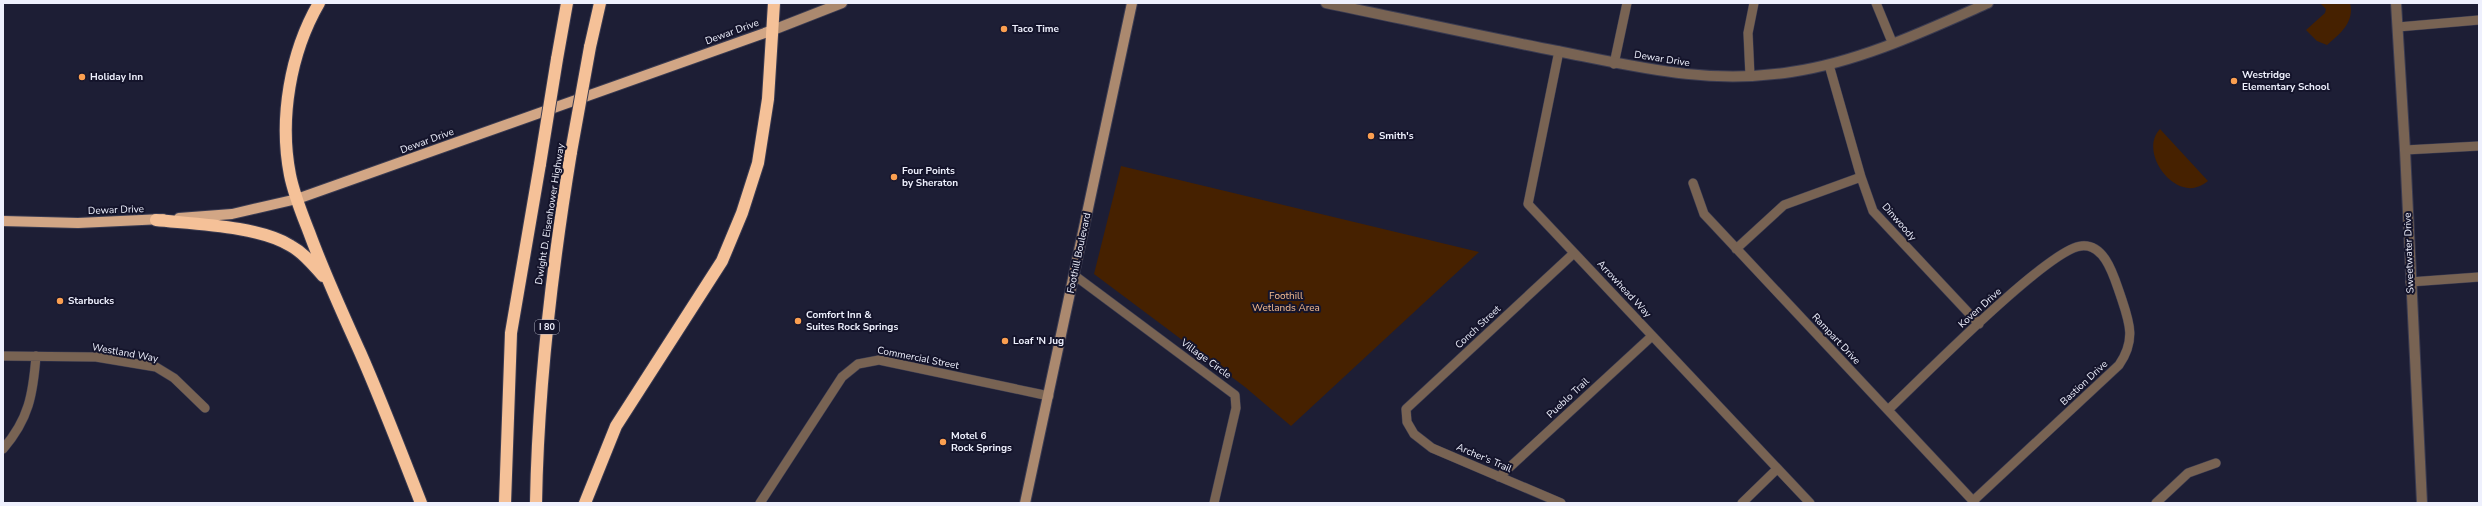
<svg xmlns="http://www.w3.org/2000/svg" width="2482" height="506" font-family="'Nunito Sans',sans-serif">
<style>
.green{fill:#462100}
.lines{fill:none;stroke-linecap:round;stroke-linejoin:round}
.minor-casing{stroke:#3a3b51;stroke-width:10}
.tertiary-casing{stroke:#3a3b51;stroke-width:12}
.secondary-casing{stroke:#3a3b51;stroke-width:12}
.primary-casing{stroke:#3a3b51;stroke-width:12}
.motorway-casing{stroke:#3a3b51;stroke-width:14}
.minor{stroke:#786353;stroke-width:9}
.tertiary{stroke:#786353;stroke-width:10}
.secondary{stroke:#ab896f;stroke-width:10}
.primary{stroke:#d2a685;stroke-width:10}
.motorway{stroke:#f5c198;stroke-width:12}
.motorway-bridge-casing{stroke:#3a3b51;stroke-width:14;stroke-linecap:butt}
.motorway-bridge{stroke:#f5c198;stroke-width:12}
.poi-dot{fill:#fb9f50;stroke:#14142b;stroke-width:1.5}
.labels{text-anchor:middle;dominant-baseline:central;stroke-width:4;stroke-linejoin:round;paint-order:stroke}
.shield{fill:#14142b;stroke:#adaebe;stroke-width:1}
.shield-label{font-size:9px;font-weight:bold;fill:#eef0fd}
.poi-label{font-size:10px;font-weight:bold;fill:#eef0fd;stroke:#14142b;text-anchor:start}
.street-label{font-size:10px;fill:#eef0fd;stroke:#14142b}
.park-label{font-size:10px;fill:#f6bd90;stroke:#14142b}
</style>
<rect width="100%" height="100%" fill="#1d1e35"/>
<!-- green -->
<path class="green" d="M 2320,3 L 2350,3 C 2355,22 2340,34 2327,45 L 2317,41 L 2306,30 L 2325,13 L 2326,9 Z
M 2160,129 L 2208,181 C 2205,183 2201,186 2197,187 C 2171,196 2139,151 2160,129 Z
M 1121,166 L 1479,252 L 1291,426 L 1245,387 L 1094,274 Z"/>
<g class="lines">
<!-- minor casing -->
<g class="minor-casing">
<path id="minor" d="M 1876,3 L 1892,42
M 2398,27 L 2479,20
M 1559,51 L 1528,204 L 1810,503
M 1614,64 L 1627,3
M 1829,65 L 1861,177 L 1873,211 L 1979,324
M 1750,76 L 1748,33 L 1754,3
M 2405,150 L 2479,146
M 1693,183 L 1704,214 L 1975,503
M 1736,249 L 1784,205 L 1861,177
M 1074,275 L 1235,395 L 1236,408 L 1214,503
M 2410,282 L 2479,277
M 3,356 L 96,357 L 156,367 L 174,378 L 205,408
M 1888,410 C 1919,381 2048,249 2081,246 C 2105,243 2114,277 2120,294 C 2129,321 2137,339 2119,365 L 1973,501
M 3,449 C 29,419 33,394 36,356
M 1499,477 L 1652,336
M 760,503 L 842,377 L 858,364 L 879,360 L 1049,396
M 1561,503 L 1432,448 L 1414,434 L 1407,422 L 1406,409 L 1574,253
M 1742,503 L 1777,469
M 2156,503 L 2188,473 L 2216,463"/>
</g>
<!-- tertiary casing -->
<g class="tertiary-casing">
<path id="tertiary" d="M 1326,3 C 1403,19 1480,36 1557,51 C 1638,67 1708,85 1791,72 C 1859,62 1925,31 1988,3
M 2396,3 L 2405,150 L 2422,503"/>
</g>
<!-- secondary casing -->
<g class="secondary-casing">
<path id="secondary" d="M 773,30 L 842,3
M 1025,503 L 1132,3"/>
</g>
<!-- primary casing -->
<g class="primary-casing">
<path id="primary" d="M 179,218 L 232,214 L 297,199 L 773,30
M 3,221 L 78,223 L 163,219"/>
</g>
<!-- motorway casing -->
<g class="motorway-casing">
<path id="motorway" d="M 319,3 C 290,53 279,119 290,175 C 294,195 302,214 309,232 C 324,273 342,312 360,352 C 382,402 401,452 421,503
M 590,47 L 600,3
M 557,59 L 567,3
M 156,220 C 194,224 260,226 291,246 C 304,253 313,265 323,276
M 505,503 L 511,333 L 540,164
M 536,503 C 538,385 552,268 571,152
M 585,503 L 616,426 L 722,261 L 742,213 L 758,163 L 768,99 L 774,3"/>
</g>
<!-- minor -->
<use href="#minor" class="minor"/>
<!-- tertiary -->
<use href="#tertiary" class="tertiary"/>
<!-- secondary -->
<use href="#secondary" class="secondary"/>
<!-- primary -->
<use href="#primary" class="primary"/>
<!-- motorway -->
<use href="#motorway" class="motorway"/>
<!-- motorway-bridge casing -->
<g class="motorway-bridge-casing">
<path id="motorway-bridge" d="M 571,152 L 590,47
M 540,164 L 557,59"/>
</g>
<!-- motorway-bridge -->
<use href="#motorway-bridge" class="motorway-bridge"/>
</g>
<!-- markers -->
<g class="poi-dot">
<circle cx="1004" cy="29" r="4"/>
<circle cx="82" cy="77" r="4"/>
<circle cx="2234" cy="81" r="4"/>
<circle cx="1371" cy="136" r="4"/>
<circle cx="894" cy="177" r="4"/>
<circle cx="60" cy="301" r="4"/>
<circle cx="798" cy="321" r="4"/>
<circle cx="1005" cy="341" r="4"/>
<circle cx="943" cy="442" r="4"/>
</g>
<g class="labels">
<!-- shield labels -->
<rect class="shield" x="535" y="320" width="24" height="14" rx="3"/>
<g class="shield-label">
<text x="547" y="327">I 80</text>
</g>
<!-- poi labels -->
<g class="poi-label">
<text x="1012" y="29">Taco Time</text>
<text x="2242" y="75">Westridge<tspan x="2242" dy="12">Elementary School</tspan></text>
<text x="90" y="77">Holiday Inn</text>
<text x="1379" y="136">Smith's</text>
<text x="902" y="171">Four Points<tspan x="902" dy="12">by Sheraton</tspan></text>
<text x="68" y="301">Starbucks</text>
<text x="806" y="315">Comfort Inn &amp;<tspan x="806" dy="12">Suites Rock Springs</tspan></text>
<text x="1013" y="341">Loaf 'N Jug</text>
<text x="951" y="436">Motel 6<tspan x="951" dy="12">Rock Springs</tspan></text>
</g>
<!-- street labels -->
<g class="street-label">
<text transform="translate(732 32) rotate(-20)">Dewar Drive</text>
<text transform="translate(1662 59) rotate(9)">Dewar Drive</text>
<text transform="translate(427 141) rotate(-20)">Dewar Drive</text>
<text transform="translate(116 210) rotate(-2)">Dewar Drive</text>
<text transform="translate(550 214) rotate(-81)">Dwight D. Eisenhower Highway</text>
<text transform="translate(1899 222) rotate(49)">Dinwoody</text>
<text transform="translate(1079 253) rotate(-78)">Foothill Boulevard</text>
<text transform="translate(2409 253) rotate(-92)">Sweetwater Drive</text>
<text transform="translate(1624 289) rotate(47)">Arrowhead Way</text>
<text transform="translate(1980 308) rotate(-42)">Koven Drive</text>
<text transform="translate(1478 327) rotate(-43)">Conch Street</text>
<text transform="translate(1836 339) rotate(47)">Rampart Drive</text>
<text transform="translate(125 353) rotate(10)">Westland Way</text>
<text transform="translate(918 358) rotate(11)">Commercial Street</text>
<text transform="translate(1206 359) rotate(36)">Village Circle</text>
<text transform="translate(2084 383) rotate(-43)">Bastion Drive</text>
<text transform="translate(1568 398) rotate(-43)">Pueblo Trail</text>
<text transform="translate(1484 458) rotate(23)">Archer's Trail</text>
</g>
<!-- park labels -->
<g class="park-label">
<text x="1286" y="296">Foothill<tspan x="1286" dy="12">Wetlands Area</tspan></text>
</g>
</g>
<!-- border -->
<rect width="2482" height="506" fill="none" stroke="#eef0fd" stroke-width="8"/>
</svg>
